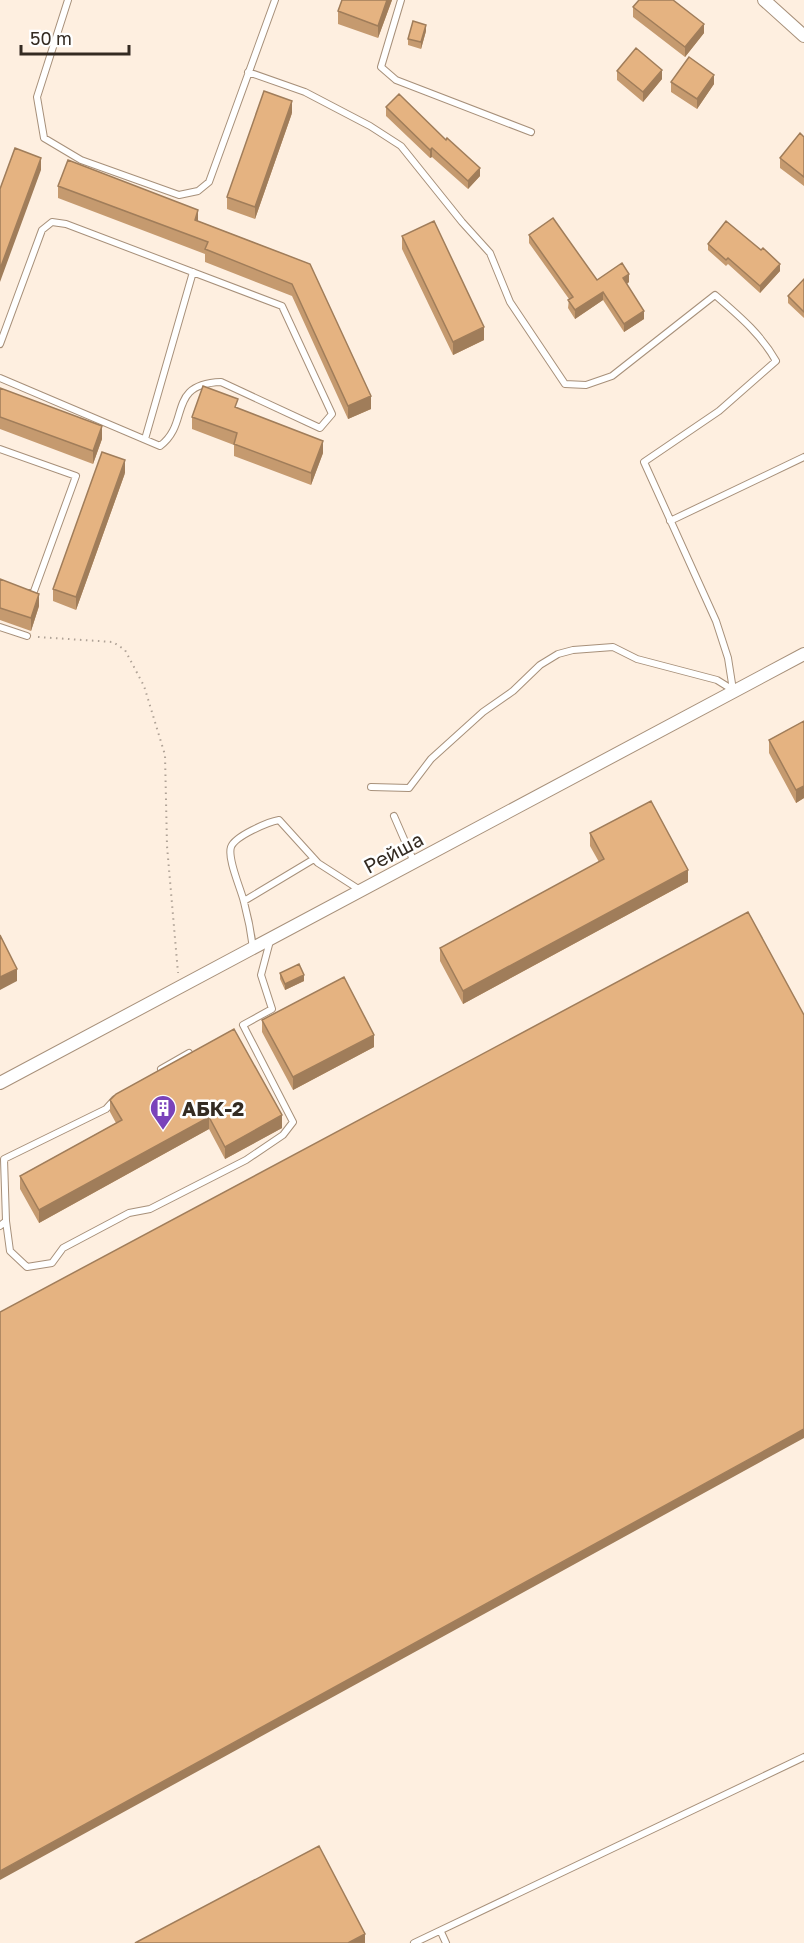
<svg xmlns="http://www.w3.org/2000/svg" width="804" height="1943" font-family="'Golos Text',sans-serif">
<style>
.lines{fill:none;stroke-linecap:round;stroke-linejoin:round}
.lane-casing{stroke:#a7907a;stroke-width:8}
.street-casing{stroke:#a7907a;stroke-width:14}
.path{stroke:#afa296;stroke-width:2;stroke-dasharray:1.5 4.5;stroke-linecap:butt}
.lane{stroke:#fff;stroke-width:6}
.street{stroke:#fff;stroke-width:12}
.wall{fill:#c59a6f}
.shaded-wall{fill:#a07d5a}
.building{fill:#e5b381;stroke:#a07d5a;stroke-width:1.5}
.labels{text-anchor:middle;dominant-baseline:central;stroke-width:5;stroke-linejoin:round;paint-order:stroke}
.street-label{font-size:20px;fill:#342b22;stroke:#fff}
.poi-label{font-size:20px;font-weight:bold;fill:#342b22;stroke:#fff;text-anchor:start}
</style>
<rect width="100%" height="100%" fill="#feefe0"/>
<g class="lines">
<!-- lane casing -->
<g class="lane-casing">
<path id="lane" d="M 68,0 L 37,97 L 44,138 L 81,160 L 179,195 L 198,191 L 209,182 L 275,0
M 401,0 L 381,67 L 396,80 L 531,132
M 248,72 L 305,92 L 370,126 L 401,146 L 462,222 L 490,253 L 510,302 L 565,384 L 586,385 L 612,376 L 715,295 C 738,315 761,334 776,361 L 719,411 L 644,462 L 716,621 L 728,658 L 733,690
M 0,344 L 42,230 L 52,222 L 66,224 L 282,306 L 332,414 L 320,428 L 221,382 C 166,384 191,423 160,446 L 0,378
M 145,439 L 193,272
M 0,449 L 76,476 L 33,594 L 29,593
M 670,521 L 804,457
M 0,627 L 27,636
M 371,787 L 409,788 L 431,759 L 483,712 L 513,691 L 540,665 L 558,654 L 573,650 L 613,647 L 637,659 L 717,680 L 733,690
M 394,816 L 414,862
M 244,901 L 314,859
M 253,948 C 251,932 248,917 244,902 C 241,889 227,859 231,847 C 235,836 268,822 279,820 L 318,863 L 360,890
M 161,1069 L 189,1053
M 6,1221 L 10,1251 L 27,1267 L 52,1263 L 63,1248 L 129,1213 L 150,1209 L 246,1160 L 283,1135 L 293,1122 L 243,1025 L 272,1009 L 261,975 L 270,941
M 0,1226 L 6,1221 L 4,1159 L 106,1109 L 115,1099
M 441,1932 L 446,1943
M 414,1943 L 804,1757"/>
</g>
<!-- street casing -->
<g class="street-casing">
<path id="street" d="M 764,0 L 804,36
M 0,1083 L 804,654"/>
</g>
<!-- path -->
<path class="path" d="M 38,637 L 113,642 L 125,650 L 144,686 L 165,755 L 167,846 L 178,973"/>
<!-- lane -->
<use href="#lane" class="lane"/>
<!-- street -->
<use href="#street" class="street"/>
</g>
<!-- wall -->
<path class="wall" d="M 342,0 L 392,0 L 378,38 L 338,24 L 338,11 Z
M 633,7 L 704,33 L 685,57 L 633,17 Z
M 426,31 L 421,49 L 408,45 L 408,39 Z
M 617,71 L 662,79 L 643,102 L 617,80 Z
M 671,82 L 714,84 L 697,109 L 671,92 Z
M 386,107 L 480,176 L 468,189 L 432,157 L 430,158 L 386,116 Z
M 292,113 L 255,219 L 227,209 L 227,197 Z
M 804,137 L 804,186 L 780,168 L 780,158 Z
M 58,186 L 198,221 L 310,264 L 371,409 L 348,419 L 292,296 L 205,262 L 205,254 L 58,198 Z
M 529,235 L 597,280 L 629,282 L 627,284 L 644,319 L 624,332 L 603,300 L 575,319 L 568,308 L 569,299 L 529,243 Z
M 402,236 L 484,340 L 453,355 L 402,249 Z
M 708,244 L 780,271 L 760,293 L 728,264 L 726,266 L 708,250 Z
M 804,279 L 804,318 L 788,303 L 788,296 Z
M 0,388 L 102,439 L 93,464 L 0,429 Z
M 238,409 L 323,453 L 311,485 L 234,456 L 234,445 L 192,429 L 192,417 Z
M 125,473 L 76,610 L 53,601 L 53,589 Z
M 0,579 L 39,606 L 31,631 L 0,620 Z
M 804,721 L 804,798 L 796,803 L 769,753 L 769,740 Z
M 590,833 L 688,882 L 463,1004 L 440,961 L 440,948 L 599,862 L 590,846 Z
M 280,973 L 304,981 L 285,990 L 280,979 Z
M 262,1020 L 374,1047 L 293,1090 L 262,1032 Z
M 110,1100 L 282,1128 L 225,1159 L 209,1129 L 39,1223 L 20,1189 L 20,1176 L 116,1123 L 110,1112 Z"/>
<!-- shaded-wall -->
<path class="shaded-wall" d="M 387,0 L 392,0 L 378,38 L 378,26 Z
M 704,24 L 704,33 L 685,57 L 685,47 Z
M 426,25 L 426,31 L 421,49 L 421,42 Z
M 662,70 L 662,79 L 643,102 L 643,92 Z
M 714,75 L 714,84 L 697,109 L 697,99 Z
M 292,101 L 292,113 L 255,219 L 255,207 Z
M 432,148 L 432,157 L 430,158 L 430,150 Z
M 41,158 L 41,170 L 0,282 L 0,269 Z
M 480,168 L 480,176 L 468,189 L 468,181 Z
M 198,210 L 198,222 L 195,220 Z
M 780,264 L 780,271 L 760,293 L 760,286 Z
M 629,274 L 629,282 L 623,286 L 623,278 Z
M 603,292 L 603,300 L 575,319 L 575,310 Z
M 644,311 L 644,319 L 624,332 L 624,324 Z
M 484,327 L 484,340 L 453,355 L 453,342 Z
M 371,396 L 371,409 L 348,419 L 348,406 Z
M 102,426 L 102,439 L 93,464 L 93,451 Z
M 323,441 L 323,453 L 311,485 L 311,473 Z
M 125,460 L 125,473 L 76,610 L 76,597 Z
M 39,594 L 39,606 L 31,631 L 31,618 Z
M 804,786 L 804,798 L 796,803 L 796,790 Z
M 688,870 L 688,882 L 463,1004 L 463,991 Z
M 17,969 L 17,981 L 0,990 L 0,977 Z
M 304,975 L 304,981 L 285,990 L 285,984 Z
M 374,1035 L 374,1047 L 293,1090 L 293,1077 Z
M 282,1115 L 282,1128 L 225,1159 L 225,1147 Z
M 209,1117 L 209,1129 L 39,1223 L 39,1210 Z
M 804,1429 L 804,1438 L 0,1880 L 0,1871 Z
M 365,1934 L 365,1943 L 348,1943 Z"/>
<!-- building -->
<path class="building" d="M 342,0 L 387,0 L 378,26 L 338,11 Z
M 639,0 L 673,0 L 704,24 L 685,47 L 633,7 Z
M 413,21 L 426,25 L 421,42 L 408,39 Z
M 636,48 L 662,70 L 643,92 L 617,71 Z
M 689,57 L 714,75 L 697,99 L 671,82 Z
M 264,91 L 292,101 L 255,207 L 227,197 Z
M 399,94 L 446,140 L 447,138 L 480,168 L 468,181 L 432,148 L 430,150 L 386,107 Z
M 800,133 L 804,137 L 804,177 L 780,158 Z
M 15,148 L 41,158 L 0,269 L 0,189 Z
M 68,160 L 198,210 L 195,220 L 310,264 L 371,396 L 348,406 L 292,284 L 205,249 L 208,242 L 58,186 Z
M 553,218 L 597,280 L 622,263 L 629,274 L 623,278 L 644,311 L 624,324 L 603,292 L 575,310 L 568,300 L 573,297 L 529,235 Z
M 434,221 L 484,327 L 453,342 L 402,236 Z
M 726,221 L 761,250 L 763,248 L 780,264 L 760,286 L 728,258 L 726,260 L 708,244 Z
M 804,279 L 804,312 L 788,296 Z
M 203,386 L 238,399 L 235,407 L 323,441 L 311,473 L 234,444 L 237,433 L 192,417 Z
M 0,388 L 102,426 L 93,451 L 0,417 Z
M 102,452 L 125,460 L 76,597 L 53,589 Z
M 0,579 L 39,594 L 31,618 L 0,608 Z
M 804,721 L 804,786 L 796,790 L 769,740 Z
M 651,801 L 688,870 L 463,991 L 440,948 L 604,859 L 590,833 Z
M 748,912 L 804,1015 L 804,1429 L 0,1871 L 0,1312 Z
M 0,935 L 17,969 L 0,977 Z
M 299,964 L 304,975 L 285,984 L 280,973 Z
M 344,977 L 374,1035 L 293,1077 L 262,1020 Z
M 234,1029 L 282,1115 L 225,1147 L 209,1117 L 39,1210 L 20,1176 L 122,1120 L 110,1100 L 116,1094 Z
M 319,1846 L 365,1934 L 348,1943 L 135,1943 Z"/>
<!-- icons -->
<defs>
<g id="building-pin" transform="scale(1.35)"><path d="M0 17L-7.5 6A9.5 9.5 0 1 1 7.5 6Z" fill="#7a43ba" stroke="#fff"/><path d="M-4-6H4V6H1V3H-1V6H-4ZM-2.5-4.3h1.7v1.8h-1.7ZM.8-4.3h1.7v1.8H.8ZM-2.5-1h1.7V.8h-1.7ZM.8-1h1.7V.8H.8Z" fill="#fff"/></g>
</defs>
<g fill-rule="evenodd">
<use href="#building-pin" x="163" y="1108"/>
</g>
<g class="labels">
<!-- street labels -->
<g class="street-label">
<text transform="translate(393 852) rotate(-28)">Рейша</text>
</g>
<!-- poi labels -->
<g class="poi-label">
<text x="182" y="1108">АБК-2</text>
</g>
</g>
<!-- scale -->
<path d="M21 45v9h108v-9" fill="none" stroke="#342b22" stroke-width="3"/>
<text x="30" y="45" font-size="18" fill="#342b22" stroke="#ffffff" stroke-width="4.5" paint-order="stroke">50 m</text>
</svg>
